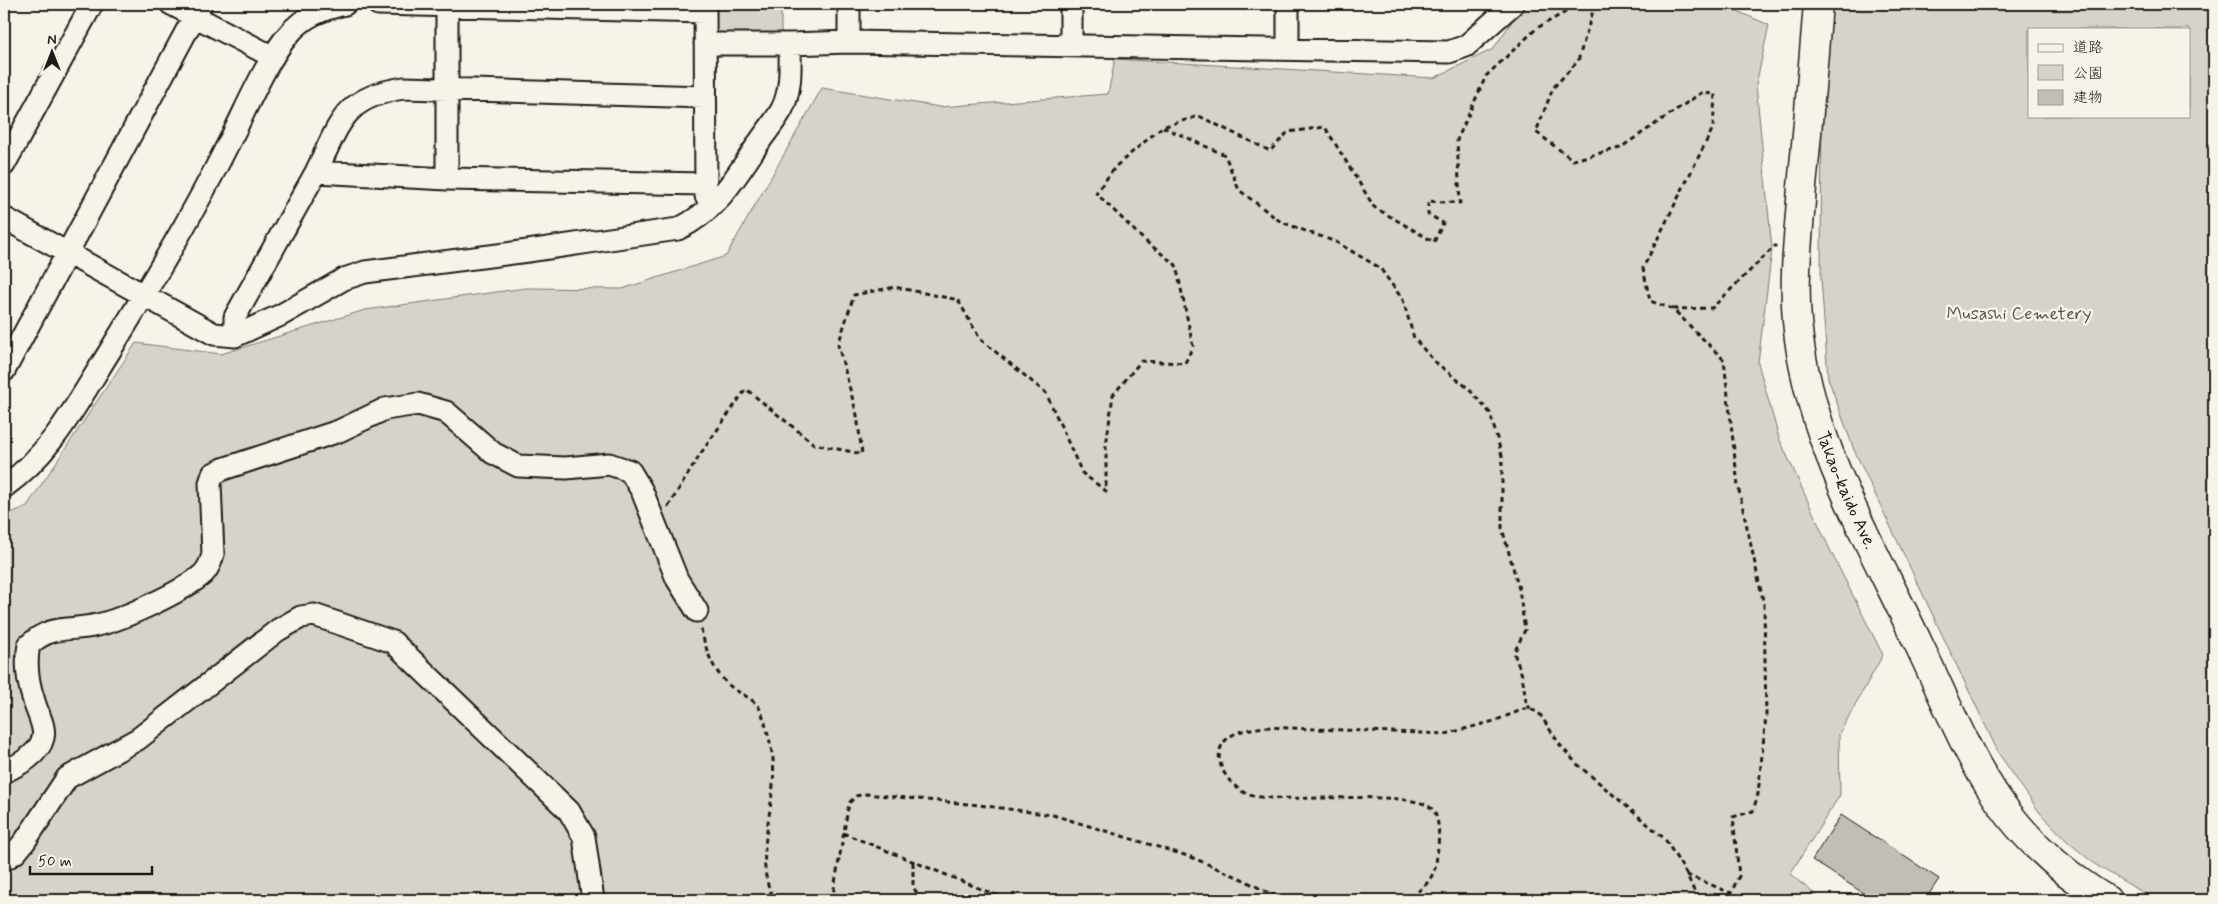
<svg xmlns="http://www.w3.org/2000/svg" width="2218" height="904" font-family="Mynerve,'Klee One',sans-serif">
<style>
.green{fill:#d7d3cb;stroke:#7a7874;fill-rule:evenodd}
.building{fill:#c0beb5;stroke:#1c1c1c}
.lines{fill:none;stroke-linecap:round;stroke-linejoin:round}
.minor-casing{stroke:#1c1c1c;stroke-width:25}
.major-casing{stroke:#1c1c1c;stroke-width:31}
.path{stroke:#1c1c1c;stroke-width:3;stroke-dasharray:5 4;stroke-linecap:butt}
.minor{stroke:#f7f3e8;stroke-width:21}
.major{stroke:#f7f3e8;stroke-width:28}
.labels{text-anchor:middle;dominant-baseline:central;stroke-width:5;stroke-linejoin:round;paint-order:stroke}
.park-label{font-size:18px;fill:#545351;stroke:#f7f3e8}
.street-label{font-size:18px;fill:#1c1c1c;stroke:#f7f3e8}
</style>
<rect width="100%" height="100%" fill="#f7f3e8"/>
<filter id="ink" filterUnits="userSpaceOnUse"><feTurbulence type="fractalNoise" baseFrequency=".02" numOctaves="2"/><feDisplacementMap in="SourceGraphic" scale="10" xChannelSelector="R" yChannelSelector="G"/><feConvolveMatrix kernelMatrix="1 2 1 2 8 2 1 2 1" color-interpolation-filters="sRGB"/></filter>
<g filter="url(#ink)">
<!-- green -->
<path class="green" d="M 705,4 L 781,4 L 781,44 L 705,44 Z
M 1524,4 L 1721,4 L 1769,25 L 1756,85 L 1772,249 L 1758,363 L 1779,438 L 1832,554 L 1883,655 L 1839,734 L 1840,795 L 1790,874 L 1822,900 L 4,900 L 4,516 L 27,506 L 136,343 L 221,354 L 365,310 L 526,288 L 622,289 L 726,256 L 822,88 L 940,107 L 1108,94 L 1115,59 L 1434,78 L 1493,49 Z
M 1831,4 L 2214,4 L 2214,900 L 2158,900 L 2152,898 L 2096,865 L 2067,841 L 2040,813 L 1999,754 L 1854,450 L 1828,378 L 1821,277 L 1822,62 ZM 2029,29 L 2189,29 L 2189,116 L 2029,116 Z"/>
<!-- building -->
<path class="building" d="M 1841,815 L 1939,879 L 1925,900 L 1874,900 L 1812,860 Z"/>
<g class="lines">
<!-- minor casing -->
<g class="minor-casing">
<path id="minor" d="M 171,4 L 273,57
M 378,4 L 705,12
M 705,4 L 706,196
M 1071,4 L 1071,45
M 1288,4 L 1288,48
M 849,42 L 849,4
M 705,44 L 790,44 L 849,42 L 1449,52 L 1466,46 L 1513,4
M 4,165 L 92,4
M 316,172 C 340,123 343,97 404,88 L 705,97
M 447,179 L 447,4
M 4,218 L 214,334 L 235,336 L 281,315 L 344,279 L 365,272 L 528,251 L 678,229 C 715,212 734,180 756,147 C 764,134 775,122 782,109 C 792,89 790,66 790,44
M 235,336 L 235,317 L 316,172 L 447,179 L 704,184
M 4,371 L 201,4
M 4,487 C 52,453 77,403 108,354 C 149,287 190,220 225,150 C 244,115 264,63 289,34 C 304,16 323,9 345,4
M 4,772 C 18,765 39,755 43,738 C 46,726 37,713 34,701 C 28,683 25,664 29,645 C 53,623 69,632 97,625 C 122,620 184,591 203,574 C 209,568 211,562 213,554 L 210,483 L 213,474 L 223,469 L 339,431 L 385,409 L 418,404 L 446,412 L 493,453 L 518,466 L 566,468 L 609,464 L 630,471 L 642,491 L 677,579 L 697,611
M 4,860 L 16,852 L 25,841 L 67,778 L 138,739 L 278,630 L 301,617 L 314,615 L 393,642 L 569,811 L 584,837 L 593,900"/>
</g>
<!-- major casing -->
<g class="major-casing">
<g id="major">
<path id="s1" d="M 1818,4 C 1813,65 1808,126 1802,187 C 1799,232 1793,276 1797,321 C 1807,438 1870,541 1919,645 C 1947,703 1970,765 2010,816 C 2037,850 2069,877 2107,900"/>
</g>
</g>
<!-- path -->
<path class="path" d="M 1595,4 L 1578,61 L 1553,88 L 1536,132 L 1573,160 L 1620,148 L 1701,93 L 1715,94 L 1713,128 L 1643,268 L 1650,301 L 1673,309 L 1724,360 L 1738,486 L 1764,605 L 1766,716 L 1758,794 L 1753,811 L 1733,817 L 1739,876 L 1731,893 L 1687,875
M 1163,127 L 1225,155 L 1239,190 L 1281,222 L 1336,242 L 1380,268 L 1403,300 L 1414,338 L 1435,362 L 1468,388 L 1490,413 L 1502,456 L 1502,528 L 1519,589 L 1525,630 L 1514,653 L 1522,675 L 1526,701 L 1530,709
M 1673,309 L 1712,308 L 1776,245
M 668,507 L 701,453 L 746,389 L 814,444 L 862,454 L 857,415 L 838,345 L 854,295 L 895,287 L 958,300 L 980,339 L 1046,393 L 1082,473 L 1106,491 L 1106,446 L 1113,395 L 1141,361 L 1185,363 L 1193,346 L 1176,265 L 1144,240 L 1096,193 L 1116,166 L 1162,127 L 1199,116 L 1270,151 L 1288,132 L 1325,127 L 1374,207 L 1434,242 L 1443,223 L 1428,214 L 1428,201 L 1460,203 L 1457,140 L 1486,76 L 1537,28 L 1580,4
M 701,629 C 706,650 712,670 730,686 C 738,693 751,697 758,706 C 763,712 771,744 772,753 C 781,798 749,860 775,900
M 843,833 L 1008,900
M 913,862 L 913,886 L 920,900
M 832,900 L 849,803 L 856,796 L 866,794 L 979,805 L 1053,815 L 1191,857 L 1242,879 L 1280,899 L 1289,900
M 1402,900 C 1419,893 1433,882 1436,863 C 1438,849 1442,822 1433,810 C 1416,787 1283,805 1250,795 C 1230,789 1206,756 1228,738 C 1238,730 1251,729 1264,727 L 1446,734 L 1494,721 L 1524,709 L 1530,709 L 1539,713 L 1560,745 L 1577,764 L 1665,839 L 1687,875 L 1698,900"/>
<!-- minor -->
<use href="#minor" class="minor"/>
<!-- major -->
<use href="#major" class="major"/>
</g>
</g>
<g class="labels">
<!-- park labels -->
<g class="park-label">
<text x="2019" y="314">Musashi Cemetery</text>
</g>
<!-- street labels -->
<g class="street-label">
<text stroke="none"><textPath href="#s1" startOffset="495">Takao-kaido Ave.</textPath></text>
</g>
</g>
<!-- margin -->
<rect width="2218" height="904" fill="none" stroke="#f7f3e8" stroke-width="20"/>
<rect x="10" y="10" width="2198" height="884" fill="none" stroke="#1c1c1c" stroke-width="2" filter="url(#ink)"/>
<!-- legend -->
<rect x="2028" y="28" width="162" height="90" fill="#f7f3e8" stroke="#9f9d96"/>
<rect x="2038" y="44" width="25" height="8" fill="#f7f3e8" stroke="#9f9d96"/>
<text x="2073" y="52" font-size="15" fill="#1c1c1c">道路</text>
<rect x="2038" y="65" width="25" height="15" fill="#d7d3cb" stroke="#9f9d96"/>
<text x="2073" y="78" font-size="15" fill="#1c1c1c">公園</text>
<rect x="2038" y="90" width="25" height="15" fill="#c0beb5" stroke="#9f9d96"/>
<text x="2073" y="102" font-size="15" fill="#1c1c1c">建物</text>
<!-- north arrow -->
<g transform="translate(52 52)" stroke="#f7f3e8" stroke-width="4" paint-order="stroke">
<path d="M0-4L9 19L0 12L-9 19Z" fill="#1c1c1c"/>
<text y="-8" font-size="14" font-weight="bold" text-anchor="middle" fill="#1c1c1c">N</text>
</g>
<!-- scale -->
<path d="M30 866v8h122v-8" fill="none" stroke="#1c1c1c" stroke-width="2.5"/>
<text x="38" y="866" font-size="15" fill="#1c1c1c" stroke="#f7f3e8" stroke-width="4" paint-order="stroke">50 m</text>
</svg>
